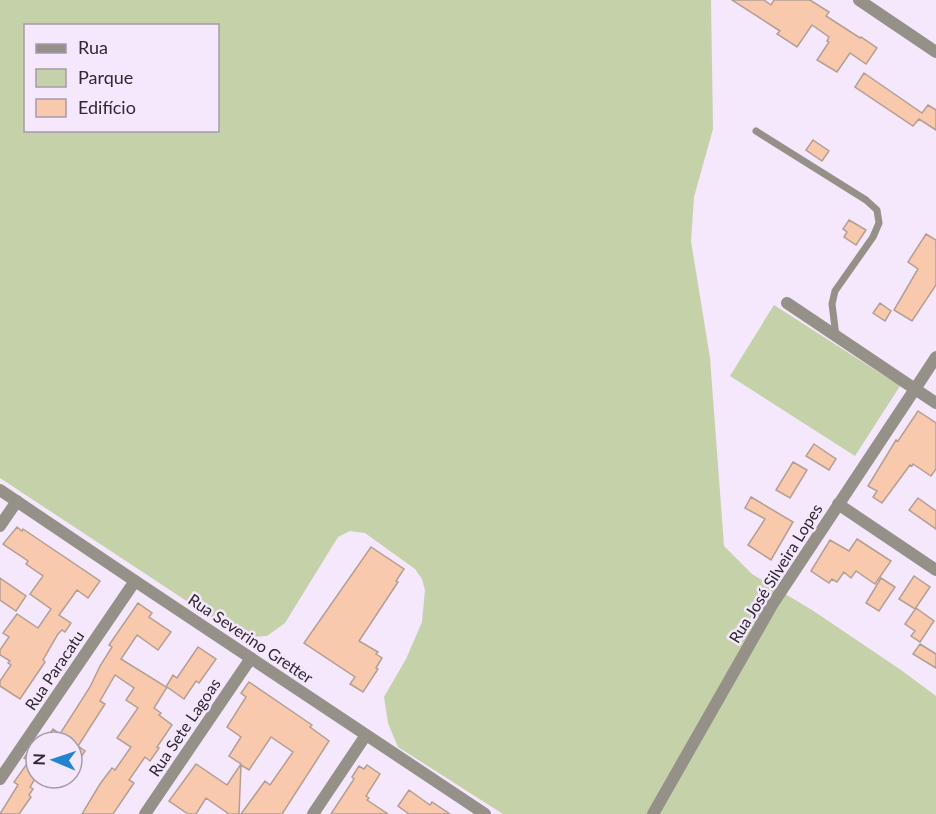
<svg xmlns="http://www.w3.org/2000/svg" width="936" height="814" font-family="Lato,sans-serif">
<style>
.green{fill:#c5d1a9;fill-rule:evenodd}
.building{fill:#f8c9ad;stroke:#b49e92;stroke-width:1.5}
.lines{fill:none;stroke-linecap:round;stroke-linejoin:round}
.service{stroke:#969188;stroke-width:7}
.minor{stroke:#969188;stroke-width:12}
.tertiary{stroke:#969188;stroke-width:12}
.labels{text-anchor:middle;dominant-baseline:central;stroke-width:5;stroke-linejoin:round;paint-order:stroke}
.street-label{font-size:16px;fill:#2f2931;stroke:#f5e7fc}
</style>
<rect width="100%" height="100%" fill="#f5e7fc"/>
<!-- green -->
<path class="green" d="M 0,0 L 711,0 L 713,129 L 694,197 L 691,241 L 710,358 L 724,546 L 752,574 L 812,610 L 901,670 L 936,696 L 936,814 L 503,814 L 398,747 L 388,723 L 384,697 L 406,659 L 422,622 L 425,590 L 422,579 L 415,569 L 365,533 L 350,531 L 338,537 L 285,623 L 267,636 L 248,637 L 223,625 L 0,478 ZM 26,26 L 218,26 L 218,130 L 26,130 Z
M 774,305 L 900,386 L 855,456 L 730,376 Z"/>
<!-- building -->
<path class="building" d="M 732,0 L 764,0 L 771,5 L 774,0 L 810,0 L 829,12 L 826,16 L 860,38 L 861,37 L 877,48 L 866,64 L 850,53 L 837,72 L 817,60 L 829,42 L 827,41 L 829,37 L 812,25 L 797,47 L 777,34 L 780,31 Z
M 864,73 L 922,113 L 928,105 L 936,110 L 936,130 L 919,119 L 913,126 L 855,87 Z
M 813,140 L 829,151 L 822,161 L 806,150 Z
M 849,220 L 866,230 L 856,245 L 844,237 L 847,232 L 843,229 Z
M 926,234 L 936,240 L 936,285 L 912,321 L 894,310 L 918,269 L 908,262 Z
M 880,303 L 891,311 L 885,321 L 873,313 Z
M 918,411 L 936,423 L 936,469 L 931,476 L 913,464 L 912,466 L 910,465 L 882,503 L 873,497 L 877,491 L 868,486 L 896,440 L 898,441 Z
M 814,444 L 836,459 L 829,470 L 806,456 Z
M 793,462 L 807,470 L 790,498 L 776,490 Z
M 751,497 L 793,522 L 771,560 L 748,545 L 765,519 L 745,508 Z
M 918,498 L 936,511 L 936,529 L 909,510 Z
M 17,527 L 22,531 L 23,529 L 100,581 L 88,598 L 77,590 L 59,615 L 71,623 L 65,632 L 62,630 L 58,634 L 43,660 L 45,662 L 20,699 L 0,686 L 0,681 L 11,665 L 8,663 L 10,661 L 0,655 L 0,650 L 9,637 L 3,633 L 17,614 L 38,628 L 51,609 L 30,594 L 43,576 L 26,564 L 28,561 L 3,544 Z
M 857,539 L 891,561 L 875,584 L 856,571 L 851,578 L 844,572 L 837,582 L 832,579 L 829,583 L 811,571 L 830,540 L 849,551 Z
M 371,547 L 404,569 L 396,581 L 398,582 L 359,641 L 378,652 L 376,654 L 382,658 L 376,668 L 378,669 L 363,692 L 350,684 L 355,677 L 304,643 Z
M 914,576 L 930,587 L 915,609 L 899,599 Z
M 0,578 L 26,596 L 16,611 L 0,600 Z
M 881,578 L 895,587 L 879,611 L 866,603 Z
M 138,603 L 152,613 L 149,617 L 171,632 L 158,650 L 137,635 L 121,659 L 166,687 L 173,675 L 177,678 L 198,647 L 216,659 L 199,683 L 196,681 L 184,699 L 167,687 L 154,708 L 161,713 L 159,715 L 172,725 L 157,747 L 159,748 L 150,761 L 145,757 L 129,780 L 134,783 L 113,814 L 82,814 L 100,784 L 112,768 L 115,770 L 131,747 L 117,738 L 138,708 L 126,700 L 134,688 L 115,675 L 100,701 L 105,704 L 78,746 L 85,751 L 72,771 L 72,742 L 44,742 L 53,729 L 60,734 L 90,687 L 100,666 L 112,647 L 109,645 Z
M 916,608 L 934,621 L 920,642 L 911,636 L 915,631 L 905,624 Z
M 920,644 L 936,654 L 936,668 L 913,654 Z
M 249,682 L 312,725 L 310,727 L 329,741 L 282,814 L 241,814 L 265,781 L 270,785 L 293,752 L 271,737 L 249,770 L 241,765 L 239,814 L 229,814 L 206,798 L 196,814 L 188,814 L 169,801 L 196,764 L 227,785 L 241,764 L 229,756 L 241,737 L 227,727 L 246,697 L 241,693 Z
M 36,741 L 36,777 L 30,787 L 33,789 L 29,795 L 31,797 L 19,814 L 0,814 L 18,785 L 14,782 L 29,761 L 24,758 Z
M 367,765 L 380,774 L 366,796 L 369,798 L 367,800 L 388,814 L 331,814 L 354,779 L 352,777 L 359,766 L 364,769 Z
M 409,790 L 430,805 L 432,802 L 450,814 L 409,814 L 398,806 Z"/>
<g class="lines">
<!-- service -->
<path class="service" d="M 756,131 L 866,200 L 877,210 L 879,223 L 873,237 L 835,291 L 832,304 L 836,336"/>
<!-- minor -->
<path class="minor" d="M 859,0 L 936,52
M 0,490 L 135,581
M 838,504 L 936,570
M 0,526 L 17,501
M 145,814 L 251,658
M 313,814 L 366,735
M 653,814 L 772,605 L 915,389 L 787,303"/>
<!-- tertiary -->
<path class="tertiary" d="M 936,357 L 915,389 L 936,403
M 0,779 L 135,581 L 485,814"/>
</g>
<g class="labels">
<!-- street labels -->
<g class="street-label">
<text transform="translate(775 573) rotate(-58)">Rua José Silveira Lopes</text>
<text transform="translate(251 638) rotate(34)">Rua Severino Gretter</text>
<text transform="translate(54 670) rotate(-56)">Rua Paracatu</text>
<text transform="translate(184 727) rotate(-56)">Rua Sete Lagoas</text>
</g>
</g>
<!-- legend -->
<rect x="24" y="24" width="195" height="108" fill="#f5e7fc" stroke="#a69bab" stroke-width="1.5"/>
<rect x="36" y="44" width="30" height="9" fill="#969188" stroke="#a69bab" stroke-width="1.5"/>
<text x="78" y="54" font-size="18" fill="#2f2931">Rua</text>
<rect x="36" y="69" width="30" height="18" fill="#c5d1a9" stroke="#a69bab" stroke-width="1.5"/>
<text x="78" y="84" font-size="18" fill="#2f2931">Parque</text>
<rect x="36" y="99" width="30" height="18" fill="#f8c9ad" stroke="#a69bab" stroke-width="1.5"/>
<text x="78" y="114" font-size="18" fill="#2f2931">Edifício</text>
<!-- north arrow -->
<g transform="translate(54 760) rotate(272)"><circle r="28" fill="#f5e7fc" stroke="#a69bab" stroke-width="1.5"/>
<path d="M0-4.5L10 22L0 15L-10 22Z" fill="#2383cf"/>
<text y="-9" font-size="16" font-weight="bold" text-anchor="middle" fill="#2f2931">N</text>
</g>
</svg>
